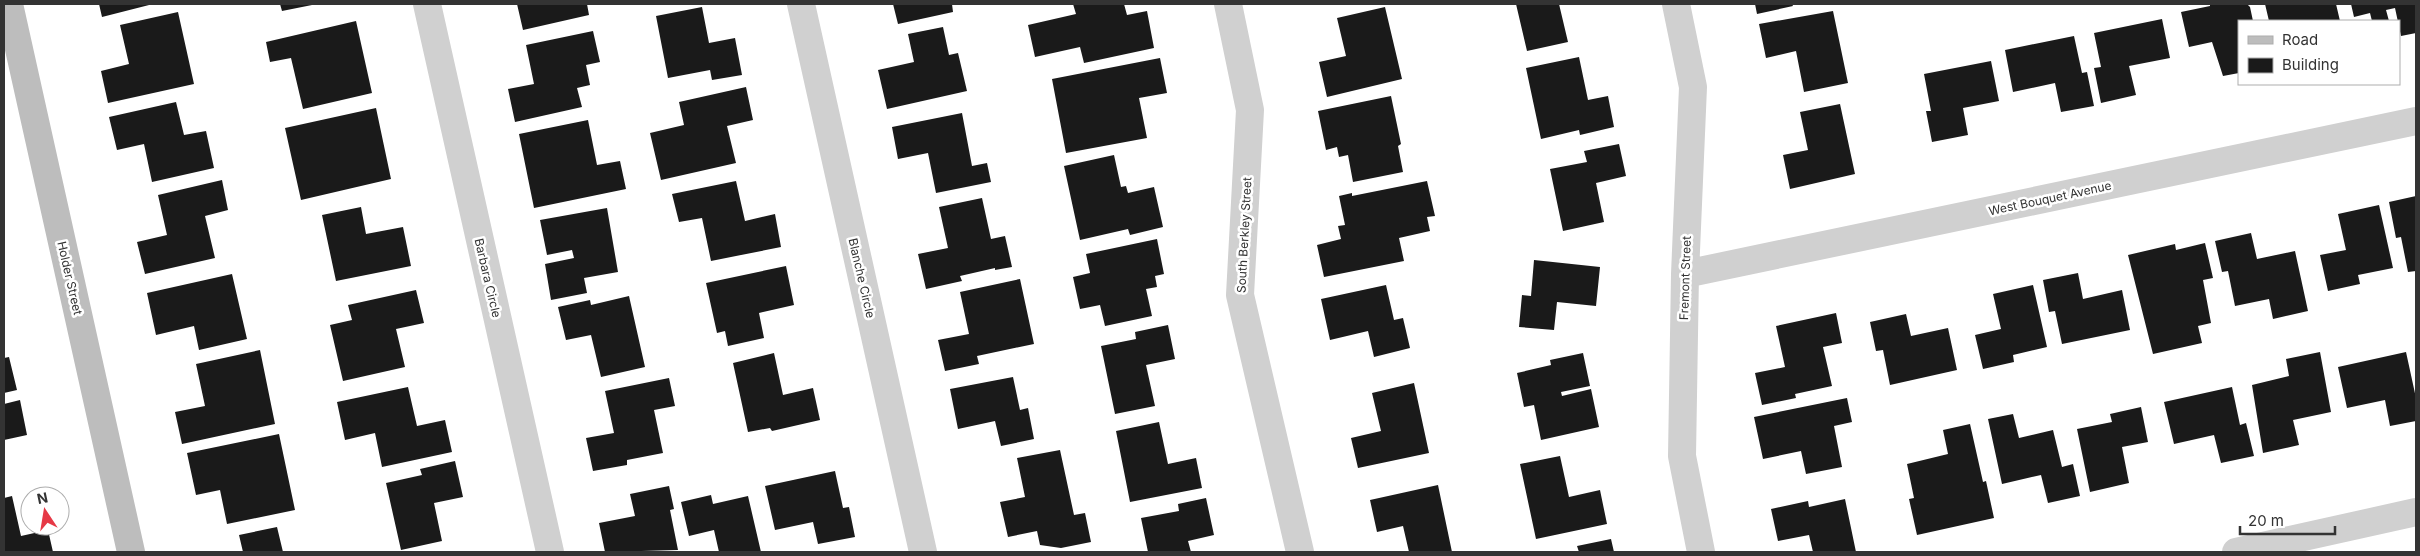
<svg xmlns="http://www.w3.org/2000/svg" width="2420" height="556" font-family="Inter,sans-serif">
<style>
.building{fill:#1a1a1a}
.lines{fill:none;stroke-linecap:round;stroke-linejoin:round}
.street{stroke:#d0d0d0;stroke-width:28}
.secondary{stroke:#bdbdbd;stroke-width:28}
.labels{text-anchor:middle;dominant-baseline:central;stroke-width:5;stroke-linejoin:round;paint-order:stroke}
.street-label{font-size:12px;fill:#333;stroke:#fff}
</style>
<rect width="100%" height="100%" fill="#fff"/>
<!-- building -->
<path class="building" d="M 99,4 L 153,4 L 102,17 Z
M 280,4 L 312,4 L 312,5 L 282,11 Z
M 517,4 L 587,4 L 589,15 L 523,30 Z
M 893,4 L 952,4 L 953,12 L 898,24 Z
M 1073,4 L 1124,4 L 1127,15 L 1147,11 L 1154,48 L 1084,63 L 1080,47 L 1035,57 L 1028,25 L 1076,14 Z
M 1516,4 L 1559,4 L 1568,42 L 1527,51 Z
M 1755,4 L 1792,4 L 1793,6 L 1757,14 Z
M 2210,4 L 2247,4 L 2250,7 L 2253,21 L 2239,21 L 2239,73 L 2223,76 L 2212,42 L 2189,47 L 2181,12 L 2210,6 Z
M 2265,4 L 2336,4 L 2340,21 L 2269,21 Z
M 2351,4 L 2416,4 L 2416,33 L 2401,36 L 2395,8 L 2386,10 L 2389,21 L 2372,21 L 2370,13 L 2354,17 Z
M 702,7 L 709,43 L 735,38 L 742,75 L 712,80 L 710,70 L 668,78 L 656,16 Z
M 1385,7 L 1402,79 L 1327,97 L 1319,62 L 1346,56 L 1337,18 Z
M 1833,11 L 1848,83 L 1804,92 L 1796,51 L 1766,58 L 1759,24 Z
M 178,12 L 194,84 L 108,103 L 101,71 L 129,64 L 120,25 Z
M 2162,19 L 2170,58 L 2129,66 L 2136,95 L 2101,103 L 2094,68 L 2101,67 L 2094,33 Z
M 356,21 L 372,93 L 303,109 L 291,58 L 270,62 L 266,42 Z
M 943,27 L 949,55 L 958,53 L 967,91 L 887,109 L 878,70 L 914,62 L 908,34 Z
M 593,31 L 600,62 L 586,65 L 590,85 L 577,88 L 582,107 L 515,122 L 508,89 L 534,84 L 526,45 Z
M 2074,36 L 2082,73 L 2087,72 L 2094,106 L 2061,112 L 2055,83 L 2013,92 L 2005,50 Z
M 1579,57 L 1588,100 L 1608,96 L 1614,127 L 1580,135 L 1579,130 L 1541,139 L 1526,68 Z
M 1160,58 L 1167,93 L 1139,98 L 1147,138 L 1066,153 L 1052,79 Z
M 1991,61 L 1999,101 L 1963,108 L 1968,135 L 1932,142 L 1926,111 L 1931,111 L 1924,74 Z
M 746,87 L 753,120 L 727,126 L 736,163 L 661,180 L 650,133 L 684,125 L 679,102 Z
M 1391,96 L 1401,144 L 1398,146 L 1403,172 L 1353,182 L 1348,155 L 1339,157 L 1337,147 L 1326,150 L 1318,111 Z
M 176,102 L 184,135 L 206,131 L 214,168 L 152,182 L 144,144 L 117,150 L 109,117 Z
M 1840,104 L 1855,174 L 1790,189 L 1783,155 L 1808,150 L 1800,112 Z
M 376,108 L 391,179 L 301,200 L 285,128 Z
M 962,113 L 972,166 L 987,163 L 991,182 L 936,193 L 928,153 L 898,159 L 892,127 Z
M 588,120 L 597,165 L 620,161 L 626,189 L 534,208 L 519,134 Z
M 1619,144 L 1626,176 L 1596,183 L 1604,222 L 1563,231 L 1550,169 L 1587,162 L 1584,151 Z
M 1114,155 L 1121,187 L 1126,186 L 1128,193 L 1154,187 L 1163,227 L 1130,235 L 1128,229 L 1080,240 L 1064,166 Z
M 222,180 L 228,210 L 205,216 L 215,258 L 145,274 L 137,242 L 167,235 L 158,195 Z
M 736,181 L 745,221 L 775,214 L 781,247 L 711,261 L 702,218 L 679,222 L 672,194 Z
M 1427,181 L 1435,216 L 1427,217 L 1430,231 L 1399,238 L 1404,261 L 1324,277 L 1317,245 L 1341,239 L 1338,226 L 1345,225 L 1339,196 L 1352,193 L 1352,196 Z
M 2416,196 L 2416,271 L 2408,272 L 2401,237 L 2396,238 L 2389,202 Z
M 982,198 L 991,239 L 1005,236 L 1012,267 L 995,270 L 995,268 L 960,276 L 962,281 L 926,289 L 918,254 L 948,248 L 939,207 Z
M 2379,205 L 2393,268 L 2358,275 L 2360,284 L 2328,291 L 2320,255 L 2346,250 L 2338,214 Z
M 361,207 L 366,234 L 403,227 L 411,266 L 336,281 L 322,215 Z
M 607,208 L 618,272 L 584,278 L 587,293 L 551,300 L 545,264 L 574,258 L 572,250 L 547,255 L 540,220 Z
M 2251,233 L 2257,259 L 2295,251 L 2308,311 L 2273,319 L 2269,299 L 2235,306 L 2228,271 L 2222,272 L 2215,241 Z
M 1157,239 L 1164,274 L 1155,276 L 1157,287 L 1146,289 L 1152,316 L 1105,326 L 1100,305 L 1080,309 L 1073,277 L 1090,273 L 1086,254 Z
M 2205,243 L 2213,278 L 2203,280 L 2211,323 L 2198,326 L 2202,343 L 2153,354 L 2128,255 L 2175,244 L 2176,250 Z
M 1534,260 L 1600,267 L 1596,306 L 1557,302 L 1554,330 L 1519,327 L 1522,295 L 1531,296 Z
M 786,266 L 794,305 L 759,313 L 764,338 L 728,346 L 725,331 L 717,333 L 706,283 Z
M 2078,273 L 2083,299 L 2122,290 L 2130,330 L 2062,344 L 2055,311 L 2049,312 L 2043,280 Z
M 232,274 L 247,339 L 199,350 L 194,326 L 156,335 L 147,293 Z
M 1020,279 L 1034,344 L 977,356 L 979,364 L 945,371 L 938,340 L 969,334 L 960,292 Z
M 1386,285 L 1394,320 L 1403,318 L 1410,348 L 1374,357 L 1368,331 L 1330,340 L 1321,299 Z
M 2033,285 L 2047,347 L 2013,355 L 2014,362 L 1983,369 L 1975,335 L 2001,329 L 1993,294 Z
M 416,290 L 424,323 L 396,329 L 405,367 L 343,381 L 330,325 L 352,320 L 348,305 Z
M 629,296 L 645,367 L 601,377 L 591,335 L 566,340 L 558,307 L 590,300 L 591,305 Z
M 1836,313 L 1842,343 L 1823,347 L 1832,386 L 1795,394 L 1796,398 L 1762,405 L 1755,373 L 1785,367 L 1776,326 Z
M 1906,314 L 1911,336 L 1948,328 L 1957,370 L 1890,385 L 1883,350 L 1876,351 L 1870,322 Z
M 1168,325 L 1175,359 L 1146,365 L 1155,406 L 1115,414 L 1101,346 L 1136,339 L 1135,332 Z
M 260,350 L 275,424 L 182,444 L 175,412 L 205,406 L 196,364 Z
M 2320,352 L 2331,412 L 2293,420 L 2299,445 L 2263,453 L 2252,385 L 2289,376 L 2286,359 Z
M 2406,352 L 2416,398 L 2416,421 L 2390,426 L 2385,400 L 2347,408 L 2338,367 Z
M 774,353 L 783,395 L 813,388 L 820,420 L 772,431 L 770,428 L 748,432 L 733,363 Z
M 1583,353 L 1590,386 L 1561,392 L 1562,396 L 1591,389 L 1599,427 L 1541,440 L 1534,405 L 1524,407 L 1517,373 L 1551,365 L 1550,360 Z
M 9,357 L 17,390 L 4,393 L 4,358 Z
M 1013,377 L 1020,410 L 1028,408 L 1034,439 L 1001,446 L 995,421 L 958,429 L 950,389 Z
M 669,378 L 675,406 L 654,410 L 663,453 L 627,460 L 627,465 L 593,471 L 586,438 L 614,433 L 605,391 Z
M 1414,383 L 1429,453 L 1358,468 L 1351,438 L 1381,431 L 1372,393 Z
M 408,387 L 417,426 L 445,420 L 452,452 L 382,467 L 375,433 L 345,440 L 337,402 Z
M 2232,387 L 2240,425 L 2246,423 L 2254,456 L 2221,463 L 2214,435 L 2174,444 L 2164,402 Z
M 1847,398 L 1852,422 L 1834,426 L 1842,467 L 1806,474 L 1801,451 L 1763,459 L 1754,417 Z
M 20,400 L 27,435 L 4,440 L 4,404 Z
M 2141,407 L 2148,442 L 2122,447 L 2129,483 L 2090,492 L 2077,429 L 2112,422 L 2110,414 Z
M 2013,414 L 2019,438 L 2053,430 L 2062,467 L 2073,464 L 2080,496 L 2048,503 L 2041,475 L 2002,484 L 1988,419 Z
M 1159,422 L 1168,464 L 1196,458 L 1202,488 L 1130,502 L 1116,431 Z
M 1970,424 L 1983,482 L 1986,481 L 1994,518 L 1917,535 L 1909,499 L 1914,498 L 1907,464 L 1948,454 L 1943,430 Z
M 279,434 L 295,510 L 227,524 L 220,490 L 196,495 L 187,453 Z
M 1060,450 L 1074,515 L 1085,513 L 1091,542 L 1061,548 L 1040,545 L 1037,531 L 1008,537 L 1000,502 L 1025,497 L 1017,458 Z
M 1560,456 L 1569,497 L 1600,490 L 1607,524 L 1536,539 L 1520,464 Z
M 455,461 L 463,497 L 434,503 L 442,541 L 401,550 L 386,483 L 422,475 L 420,469 Z
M 835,471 L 843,508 L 849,507 L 855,537 L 818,544 L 813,522 L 775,530 L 765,486 Z
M 1438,485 L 1452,552 L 1409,552 L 1403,526 L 1377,532 L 1370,500 Z
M 669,486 L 674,509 L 670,510 L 678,550 L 605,552 L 599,523 L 635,516 L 630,494 Z
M 711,495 L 713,504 L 748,496 L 761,552 L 719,552 L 714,530 L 689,536 L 681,502 Z
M 12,496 L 21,536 L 48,530 L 53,552 L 4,552 L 4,498 Z
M 1206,498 L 1214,535 L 1188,541 L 1191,552 L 1148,552 L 1141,518 L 1179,511 L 1178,504 Z
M 1845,499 L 1856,552 L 1813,552 L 1809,535 L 1778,541 L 1771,509 L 1808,501 L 1809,507 Z
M 277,527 L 283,552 L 243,552 L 239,535 Z
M 1611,539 L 1614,552 L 1579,552 L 1577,546 Z"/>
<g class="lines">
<!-- street -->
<path class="street" d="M 427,4 L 550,552
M 801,4 L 923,552
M 1228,4 L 1250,110 L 1240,295 L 1300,552
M 1676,4 L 1693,87 L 1685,274 L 1682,456 L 1701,552
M 1685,274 L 2416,121
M 2236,552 L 2416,512"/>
<!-- secondary -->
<path class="secondary" d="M 9,4 L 131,552"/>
</g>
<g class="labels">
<!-- street labels -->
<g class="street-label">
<text transform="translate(2050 198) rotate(-12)">West Bouquet Avenue</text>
<text transform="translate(1244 235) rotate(-87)">South Berkley Street</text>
<text transform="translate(70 278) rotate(77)">Holder Street</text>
<text transform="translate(488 278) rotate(77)">Barbara Circle</text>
<text transform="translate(862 278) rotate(77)">Blanche Circle</text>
<text transform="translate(1685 278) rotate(-88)">Fremont Street</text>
</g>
</g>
<!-- border -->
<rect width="2420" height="556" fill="none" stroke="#333333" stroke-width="10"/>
<!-- legend -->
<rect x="2238" y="20" width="162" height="65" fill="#ffffff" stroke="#adadad"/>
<rect x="2248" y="36" width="25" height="8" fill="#bdbdbd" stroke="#adadad"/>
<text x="2282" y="45" font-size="15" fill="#333333">Road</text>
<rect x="2248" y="58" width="25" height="15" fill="#1a1a1a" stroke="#adadad"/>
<text x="2282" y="70" font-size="15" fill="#333333">Building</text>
<!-- north arrow -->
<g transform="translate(45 511) rotate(348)"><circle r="24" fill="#ffffff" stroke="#adadad"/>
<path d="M0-4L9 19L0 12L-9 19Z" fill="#e63946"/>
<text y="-8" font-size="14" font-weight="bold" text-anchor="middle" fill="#333333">N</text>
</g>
<!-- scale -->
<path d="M2240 526v8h95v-8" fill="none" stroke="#333333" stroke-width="2.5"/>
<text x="2248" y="526" font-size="15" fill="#333333" stroke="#ffffff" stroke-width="4" paint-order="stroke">20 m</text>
</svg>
